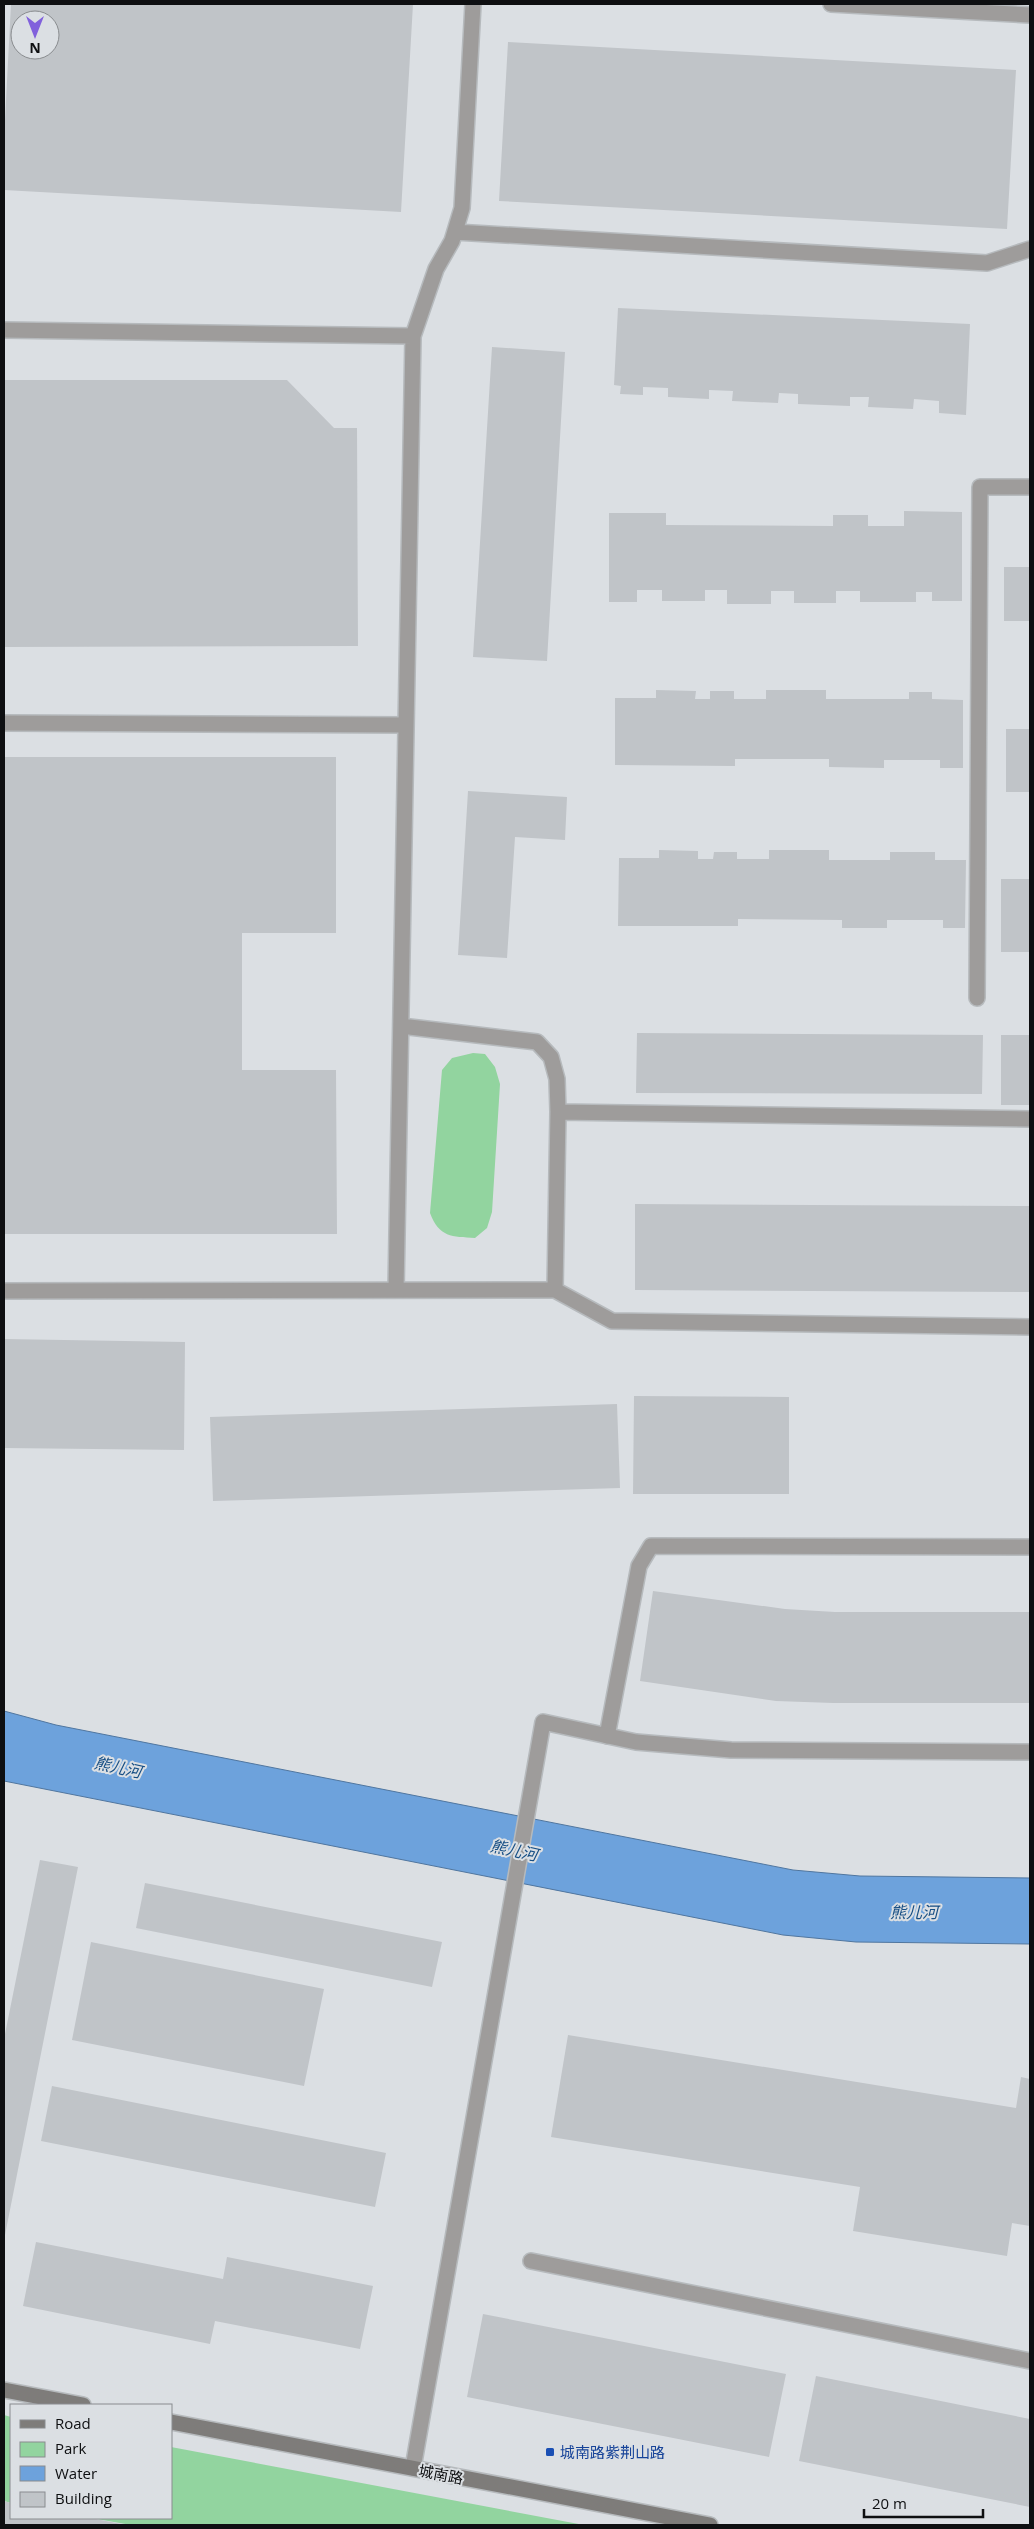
<svg xmlns="http://www.w3.org/2000/svg" width="1034" height="2529" font-family="'Open Sans','Noto Sans SC',sans-serif">
<style>
.green{fill:#92d49f}
.water{fill:#6da2dc;stroke:#50769f}
.building{fill:#c0c4c8;fill-rule:evenodd}
.lines{fill:none;stroke-linecap:round;stroke-linejoin:round}
.lane-casing{stroke:#b6babd;stroke-width:18}
.street-casing{stroke:#b6babd;stroke-width:18}
.secondary-casing{stroke:#b6babd;stroke-width:18}
.lane{stroke:#9e9c9b;stroke-width:15}
.street{stroke:#9e9c9b;stroke-width:15}
.secondary{stroke:#7e7c7a;stroke-width:15}
.transit-dot{fill:#1a4fb4;stroke:#dbdfe3;stroke-width:2}
.labels{text-anchor:middle;dominant-baseline:central;stroke-width:4;stroke-linejoin:round;paint-order:stroke}
.transit-label{font-size:15px;fill:#164399;stroke:#dbdfe3;text-anchor:start}
.street-label{font-size:15px;fill:#0e0f11;stroke:#dbdfe3}
.water-label{font-size:16px;font-style:italic;fill:#164e84;stroke:#dbdfe3}
</style>
<rect width="100%" height="100%" fill="#dbdfe3"/>
<!-- green -->
<path class="green" d="M 473,1053 L 485,1054 L 495,1067 L 500,1084 L 492,1212 L 487,1228 L 475,1238 C 452,1237 439,1237 430,1213 L 442,1070 L 452,1058 Z
M 4,2415 L 11,2417 L 11,2503 L 4,2501 Z
M 171,2447 L 584,2525 L 131,2525 L 91,2518 L 171,2518 Z"/>
<!-- water -->
<path class="water" d="M 4,1711 L 56,1725 L 793,1870 L 860,1876 L 1030,1878 L 1030,1944 L 856,1942 L 783,1935 L 4,1781 Z"/>
<!-- building -->
<path class="building" d="M 11,4 L 413,4 L 401,212 L 4,190 L 4,139 ZM 20,20 L 50,20 L 50,50 L 20,50 Z
M 508,42 L 1016,70 L 1007,229 L 499,201 Z
M 618,308 L 970,324 L 966,415 L 939,413 L 939,401 L 914,399 L 913,409 L 868,407 L 869,397 L 850,397 L 850,406 L 798,404 L 798,394 L 779,393 L 778,403 L 732,401 L 733,391 L 709,390 L 709,399 L 668,397 L 668,388 L 643,387 L 643,395 L 620,394 L 621,386 L 614,385 Z
M 492,347 L 565,352 L 547,661 L 473,657 Z
M 4,380 L 287,380 L 334,428 L 357,428 L 358,646 L 4,647 Z
M 904,511 L 962,512 L 962,601 L 932,601 L 932,592 L 916,592 L 916,602 L 860,602 L 860,591 L 836,591 L 836,603 L 794,603 L 794,591 L 771,591 L 771,604 L 727,604 L 727,590 L 705,590 L 705,601 L 662,601 L 662,590 L 637,590 L 637,602 L 609,602 L 609,513 L 666,513 L 666,525 L 833,526 L 833,515 L 868,515 L 868,526 L 904,526 Z
M 1004,567 L 1030,567 L 1030,621 L 1004,621 Z
M 656,690 L 696,691 L 695,699 L 710,699 L 710,691 L 734,691 L 734,699 L 766,699 L 766,690 L 826,690 L 826,699 L 909,699 L 909,692 L 932,692 L 932,699 L 963,700 L 963,768 L 940,768 L 940,760 L 884,760 L 884,768 L 829,767 L 829,759 L 735,759 L 735,766 L 615,765 L 615,698 L 656,698 Z
M 1006,729 L 1030,729 L 1030,792 L 1006,792 Z
M 4,757 L 336,757 L 336,933 L 242,933 L 242,1070 L 336,1070 L 337,1234 L 4,1234 Z
M 468,791 L 567,797 L 565,840 L 515,837 L 507,958 L 458,955 Z
M 659,850 L 698,851 L 698,859 L 713,859 L 714,852 L 737,852 L 737,859 L 769,859 L 769,850 L 829,850 L 829,860 L 890,860 L 890,852 L 935,852 L 935,860 L 966,860 L 965,928 L 943,928 L 943,920 L 887,920 L 887,928 L 842,928 L 842,920 L 738,919 L 738,926 L 618,926 L 619,858 L 659,858 Z
M 1001,879 L 1030,879 L 1030,952 L 1001,952 Z
M 637,1033 L 983,1035 L 982,1094 L 636,1093 Z
M 1001,1035 L 1030,1035 L 1030,1105 L 1001,1105 Z
M 635,1204 L 1030,1206 L 1030,1292 L 635,1290 Z
M 4,1339 L 185,1342 L 184,1450 L 4,1448 Z
M 634,1396 L 789,1397 L 789,1494 L 633,1494 Z
M 617,1404 L 620,1488 L 213,1501 L 210,1417 Z
M 653,1591 L 785,1609 L 835,1612 L 1030,1612 L 1030,1703 L 833,1703 L 776,1701 L 640,1681 Z
M 40,1860 L 78,1867 L 5,2235 L 4,2039 Z
M 145,1883 L 442,1942 L 432,1987 L 136,1928 Z
M 91,1942 L 324,1989 L 304,2086 L 72,2040 Z
M 568,2035 L 1016,2108 L 1021,2077 L 1030,2079 L 1030,2226 L 1012,2223 L 1007,2256 L 853,2231 L 860,2187 L 551,2137 Z
M 52,2086 L 386,2153 L 375,2207 L 41,2141 Z
M 36,2242 L 223,2279 L 227,2257 L 373,2286 L 360,2349 L 215,2321 L 210,2344 L 23,2306 Z
M 483,2314 L 786,2374 L 769,2457 L 467,2397 Z
M 816,2376 L 1030,2419 L 1030,2507 L 799,2461 Z
M 4,2501 L 11,2503 L 11,2518 L 91,2518 L 126,2525 L 4,2525 Z"/>
<g class="lines">
<!-- lane casing -->
<g class="lane-casing">
<path id="lane" d="M 831,4 L 1030,15
M 455,232 L 987,263 L 1030,249
M 4,330 L 413,336
M 4,723 L 406,725
M 977,998 L 980,487 L 1030,487
M 401,1026 L 537,1042 L 551,1057 L 557,1079 L 558,1112
M 396,1290 L 413,336 L 436,269 L 452,241 L 462,208 L 473,4
M 555,1290 L 612,1321 L 1030,1327
M 4,1291 L 555,1290 L 558,1112 L 1030,1119
M 607,1736 L 639,1566 L 651,1546 L 1030,1547
M 531,2261 L 1030,2361"/>
</g>
<!-- street casing -->
<g class="street-casing">
<path id="street" d="M 413,2468 L 543,1722 L 636,1742 L 731,1750 L 1030,1752"/>
</g>
<!-- secondary casing -->
<g class="secondary-casing">
<path id="secondary" d="M 4,2390 L 83,2405
M 171,2422 L 710,2525"/>
</g>
<!-- lane -->
<use href="#lane" class="lane"/>
<!-- street -->
<use href="#street" class="street"/>
<!-- secondary -->
<use href="#secondary" class="secondary"/>
</g>
<!-- markers -->
<rect class="transit-dot" x="545" y="2447" width="10" height="10" rx="2.5"/>
<g class="labels">
<!-- transit labels -->
<g class="transit-label">
<text x="560" y="2452">城南路紫荆山路</text>
</g>
<!-- street labels -->
<g class="street-label">
<text transform="translate(441 2474) rotate(11)">城南路</text>
</g>
<!-- water labels -->
<g class="water-label">
<text transform="translate(118 1767) rotate(12)">熊儿河</text>
<text transform="translate(514 1850) rotate(12)">熊儿河</text>
<text x="914" y="1912">熊儿河</text>
</g>
</g>
<!-- border -->
<rect width="1034" height="2529" fill="none" stroke="#0e0f11" stroke-width="10"/>
<!-- legend -->
<rect x="10" y="2404" width="162" height="115" fill="#dbdfe3" stroke="#898c8f"/>
<rect x="20" y="2420" width="25" height="8" fill="#7e7c7a" stroke="#898c8f"/>
<text x="55" y="2429" font-size="15" fill="#0e0f11">Road</text>
<rect x="20" y="2442" width="25" height="15" fill="#92d49f" stroke="#898c8f"/>
<text x="55" y="2454" font-size="15" fill="#0e0f11">Park</text>
<rect x="20" y="2466" width="25" height="15" fill="#6da2dc" stroke="#898c8f"/>
<text x="55" y="2479" font-size="15" fill="#0e0f11">Water</text>
<rect x="20" y="2492" width="25" height="15" fill="#c0c4c8" stroke="#898c8f"/>
<text x="55" y="2504" font-size="15" fill="#0e0f11">Building</text>
<!-- north arrow -->
<g transform="translate(35 35) rotate(180)"><circle r="24" fill="#dbdfe3" stroke="#898c8f"/>
<path d="M0-4L9 19L0 12L-9 19Z" fill="#8161dc"/>
<text y="-8" font-size="14" font-weight="bold" text-anchor="middle" fill="#0e0f11">N</text>
</g>
<!-- scale -->
<path d="M864 2509v8h119v-8" fill="none" stroke="#0e0f11" stroke-width="2.5"/>
<text x="872" y="2509" font-size="15" fill="#0e0f11" stroke="#dbdfe3" stroke-width="4" paint-order="stroke">20 m</text>
</svg>
